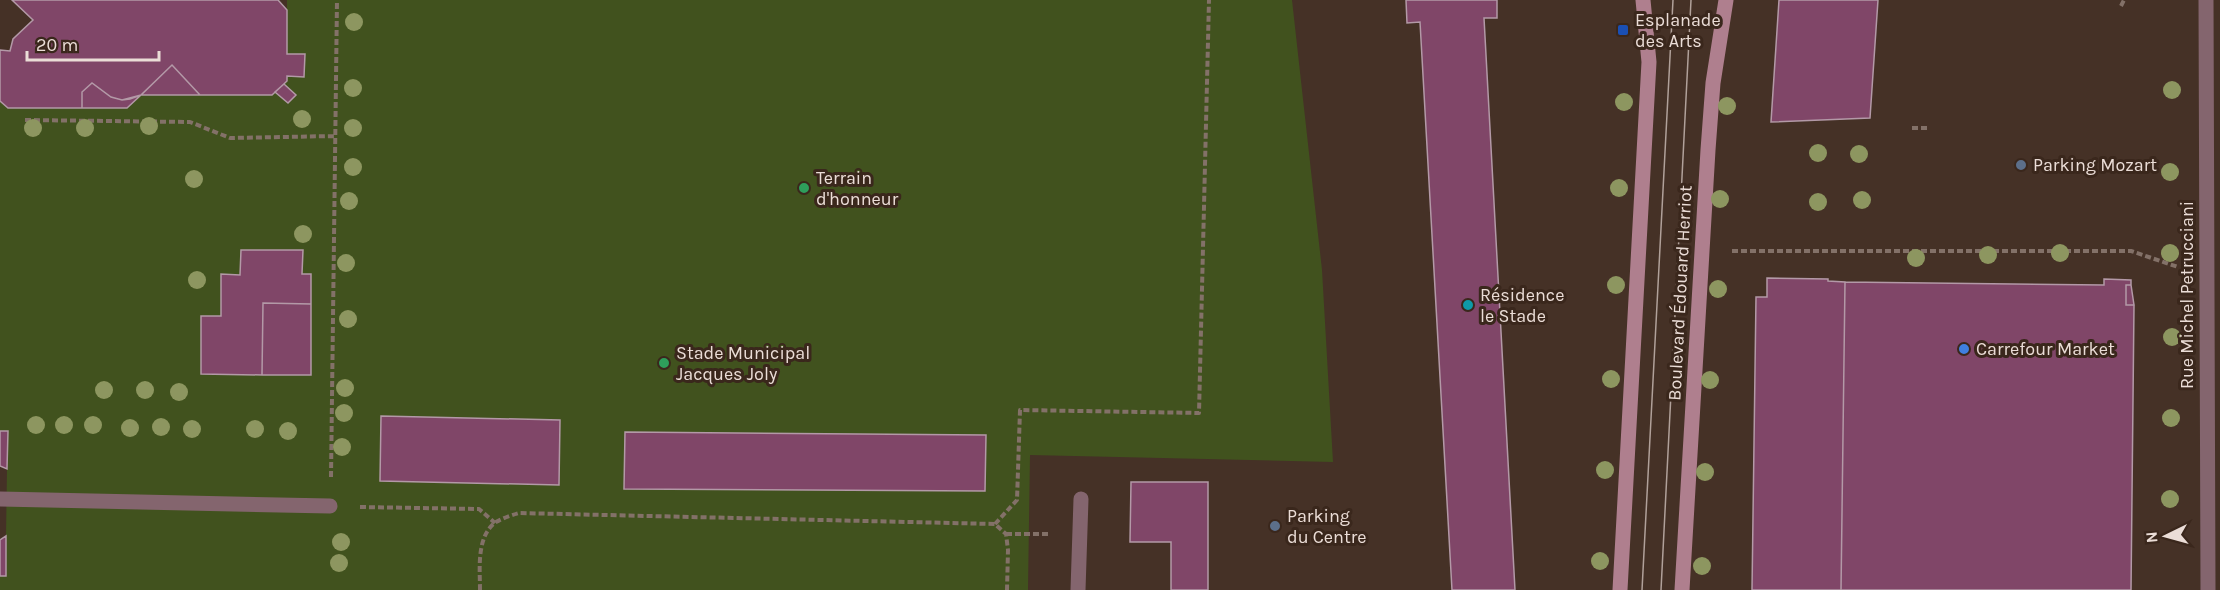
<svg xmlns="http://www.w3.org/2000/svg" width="2220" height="590" font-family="Karla,sans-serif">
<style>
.green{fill:#41521e}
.building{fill:#804668;stroke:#b399a7;stroke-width:1.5}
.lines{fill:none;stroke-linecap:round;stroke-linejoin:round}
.path{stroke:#837168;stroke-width:4;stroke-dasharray:6 3;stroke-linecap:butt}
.lane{stroke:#84656e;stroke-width:15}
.street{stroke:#84656e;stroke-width:15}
.secondary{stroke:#af7f8e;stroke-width:15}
.tram{stroke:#b1a19a;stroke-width:1.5}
.tree{fill:#8d9660}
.transit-dot{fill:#1a4fb4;stroke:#3a271c;stroke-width:2}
.service-dot{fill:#5c6f8a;stroke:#3a271c;stroke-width:2}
.leisure-dot{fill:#2e9e5b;stroke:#3a271c;stroke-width:2}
.culture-dot{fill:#0f9aa8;stroke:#3a271c;stroke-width:2}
.shop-dot{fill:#3f7fe0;stroke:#3a271c;stroke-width:2}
.labels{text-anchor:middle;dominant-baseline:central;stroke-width:6;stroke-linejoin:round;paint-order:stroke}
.poi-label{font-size:18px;fill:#ebddd7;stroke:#3a271c;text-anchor:start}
.street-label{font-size:18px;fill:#ebddd7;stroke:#3a271c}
</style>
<rect width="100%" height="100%" fill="#453126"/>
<!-- green -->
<path class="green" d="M 287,0 L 1292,0 L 1322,270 L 1333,462 L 1030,455 L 1028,590 L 0,590 L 0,540 L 6,536 L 7,469 L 0,466 L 0,101 L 8,108 L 127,108 L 141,95 L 272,95 L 275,92 L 288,103 L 295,95 L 284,84 L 287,81 L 287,76 L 304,76 L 305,54 L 287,54 Z"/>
<!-- building -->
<path class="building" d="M 12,0 L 278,0 L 287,10 L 287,54 L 305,54 L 304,77 L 287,76 L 287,81 L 272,95 L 200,95 L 172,65 L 141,95 L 130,99 L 122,100 L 111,97 L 92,83 L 82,92 L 82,108 L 8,108 L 0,101 L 0,50 L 10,51 L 13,39 L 33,20 Z
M 1406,0 L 1497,0 L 1497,18 L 1484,18 L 1515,590 L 1452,590 L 1420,22 L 1407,23 Z
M 1779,0 L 1878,0 L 1870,118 L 1771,122 Z
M 172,65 L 200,95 L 141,95 Z
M 92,83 L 111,97 L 122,100 L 141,95 L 127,108 L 82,108 L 82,92 Z
M 284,84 L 296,95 L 288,103 L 275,92 Z
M 241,250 L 303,250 L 302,274 L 311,274 L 311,304 L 263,303 L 262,375 L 201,374 L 201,316 L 221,316 L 221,274 L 240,275 Z
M 1767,278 L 1828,279 L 1828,281 L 1845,282 L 1841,590 L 1752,590 L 1756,297 L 1767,297 Z
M 2104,279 L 2131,280 L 2131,285 L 2126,285 L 2126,305 L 2134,305 L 2131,590 L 1841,590 L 1845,282 L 2104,285 Z
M 2126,285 L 2131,285 L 2134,305 L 2126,305 Z
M 263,303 L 311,304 L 311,375 L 262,375 Z
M 381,416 L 560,420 L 559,485 L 380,481 Z
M 0,431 L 8,431 L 7,469 L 0,466 Z
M 625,432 L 986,435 L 985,491 L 624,489 Z
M 1131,482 L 1208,482 L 1208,590 L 1171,590 L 1171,542 L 1130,542 Z
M 6,536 L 6,576 L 0,576 L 0,540 Z"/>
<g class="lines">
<!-- path -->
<path class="path" d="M 2121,6 L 2124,0
M 25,120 L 190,122 L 230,138 L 335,136
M 1912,128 L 1928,128
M 1732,251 L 2131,251 L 2178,267
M 331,477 L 337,0
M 360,507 L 479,509 L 495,523
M 995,524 L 1017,500 L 1020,410 L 1199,413 L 1209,0
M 1006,534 L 1050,534
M 480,590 C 480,569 476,536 496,522 C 503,518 512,515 519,513 L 995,524 L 1006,534 L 1008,550 L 1007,590"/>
<!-- lane -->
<path class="lane" d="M 0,499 L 330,506
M 1078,590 L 1081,499"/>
<!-- street -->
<path class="street" d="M 2206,0 L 2208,590"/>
<!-- secondary -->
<path class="secondary" d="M 1620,590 L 1649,62 L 1643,0
M 1682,590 L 1708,150 L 1713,83 L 1726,0"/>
<!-- tram -->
<path class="tram" d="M 1642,590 L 1673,0
M 1661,590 L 1691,0"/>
</g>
<!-- trees -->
<g class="tree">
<circle cx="354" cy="22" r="9"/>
<circle cx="353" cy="88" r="9"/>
<circle cx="2172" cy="90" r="9"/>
<circle cx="1624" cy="102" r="9"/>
<circle cx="1727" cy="106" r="9"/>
<circle cx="302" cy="119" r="9"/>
<circle cx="149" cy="126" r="9"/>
<circle cx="33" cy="128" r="9"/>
<circle cx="85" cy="128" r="9"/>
<circle cx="353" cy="128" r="9"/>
<circle cx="1818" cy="153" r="9"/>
<circle cx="1859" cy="154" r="9"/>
<circle cx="353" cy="167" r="9"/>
<circle cx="2170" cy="172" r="9"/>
<circle cx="194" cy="179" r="9"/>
<circle cx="1619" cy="188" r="9"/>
<circle cx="1720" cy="199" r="9"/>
<circle cx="1862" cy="200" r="9"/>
<circle cx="349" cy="201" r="9"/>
<circle cx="1818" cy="202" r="9"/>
<circle cx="303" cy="234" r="9"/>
<circle cx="2060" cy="253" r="9"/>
<circle cx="2170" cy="253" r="9"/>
<circle cx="1988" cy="255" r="9"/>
<circle cx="1916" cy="258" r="9"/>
<circle cx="346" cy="263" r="9"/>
<circle cx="197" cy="280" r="9"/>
<circle cx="1616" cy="285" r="9"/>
<circle cx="1718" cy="289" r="9"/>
<circle cx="348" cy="319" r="9"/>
<circle cx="2172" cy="337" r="9"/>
<circle cx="1611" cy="379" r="9"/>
<circle cx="1710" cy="380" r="9"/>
<circle cx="345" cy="388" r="9"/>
<circle cx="104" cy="390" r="9"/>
<circle cx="145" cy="390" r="9"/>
<circle cx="179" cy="392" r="9"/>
<circle cx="344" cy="413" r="9"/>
<circle cx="2171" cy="418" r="9"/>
<circle cx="36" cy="425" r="9"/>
<circle cx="64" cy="425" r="9"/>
<circle cx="93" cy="425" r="9"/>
<circle cx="161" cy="427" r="9"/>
<circle cx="130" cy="428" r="9"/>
<circle cx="192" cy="429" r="9"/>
<circle cx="255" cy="429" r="9"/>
<circle cx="288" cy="431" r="9"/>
<circle cx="342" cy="447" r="9"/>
<circle cx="1605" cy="470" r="9"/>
<circle cx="1705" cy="472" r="9"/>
<circle cx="2170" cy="499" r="9"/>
<circle cx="341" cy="542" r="9"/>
<circle cx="1600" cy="561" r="9"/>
<circle cx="339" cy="563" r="9"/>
<circle cx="1702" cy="566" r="9"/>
</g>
<!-- markers -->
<rect class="transit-dot" x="1617" y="24" width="12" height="12" rx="3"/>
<g class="service-dot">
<circle cx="2021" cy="165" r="6"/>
<circle cx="1275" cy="526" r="6"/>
</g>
<g class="leisure-dot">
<circle cx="804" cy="188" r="6"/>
<circle cx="664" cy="363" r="6"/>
</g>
<circle class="culture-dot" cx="1468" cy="305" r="6"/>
<circle class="shop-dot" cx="1964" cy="349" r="6"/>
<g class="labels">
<!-- poi labels -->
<g class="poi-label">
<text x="1635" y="20">Esplanade<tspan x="1635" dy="21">des Arts</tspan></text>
<text x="2033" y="165">Parking Mozart</text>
<text x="816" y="178">Terrain<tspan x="816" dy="21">d'honneur</tspan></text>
<text x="1480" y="295">Résidence<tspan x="1480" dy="21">le Stade</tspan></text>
<text x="1976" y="349">Carrefour Market</text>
<text x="676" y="353">Stade Municipal<tspan x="676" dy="21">Jacques Joly</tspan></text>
<text x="1287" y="516">Parking<tspan x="1287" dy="21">du Centre</tspan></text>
</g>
<!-- street labels -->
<g class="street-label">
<text transform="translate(1680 293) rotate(-87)">Boulevard Édouard Herriot</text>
<text transform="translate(2187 295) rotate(-90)">Rue Michel Petrucciani</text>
</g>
</g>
<!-- north arrow -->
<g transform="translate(2166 536) rotate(265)" stroke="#3a271c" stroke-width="4.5" paint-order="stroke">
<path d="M0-4.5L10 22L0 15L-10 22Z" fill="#ebddd7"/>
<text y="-9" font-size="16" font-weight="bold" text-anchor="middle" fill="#ebddd7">N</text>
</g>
<!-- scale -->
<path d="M27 51v9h132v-9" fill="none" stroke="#ebddd7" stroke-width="3"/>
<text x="36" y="51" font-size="18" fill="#ebddd7" stroke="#3a271c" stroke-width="4.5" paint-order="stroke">20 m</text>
</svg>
